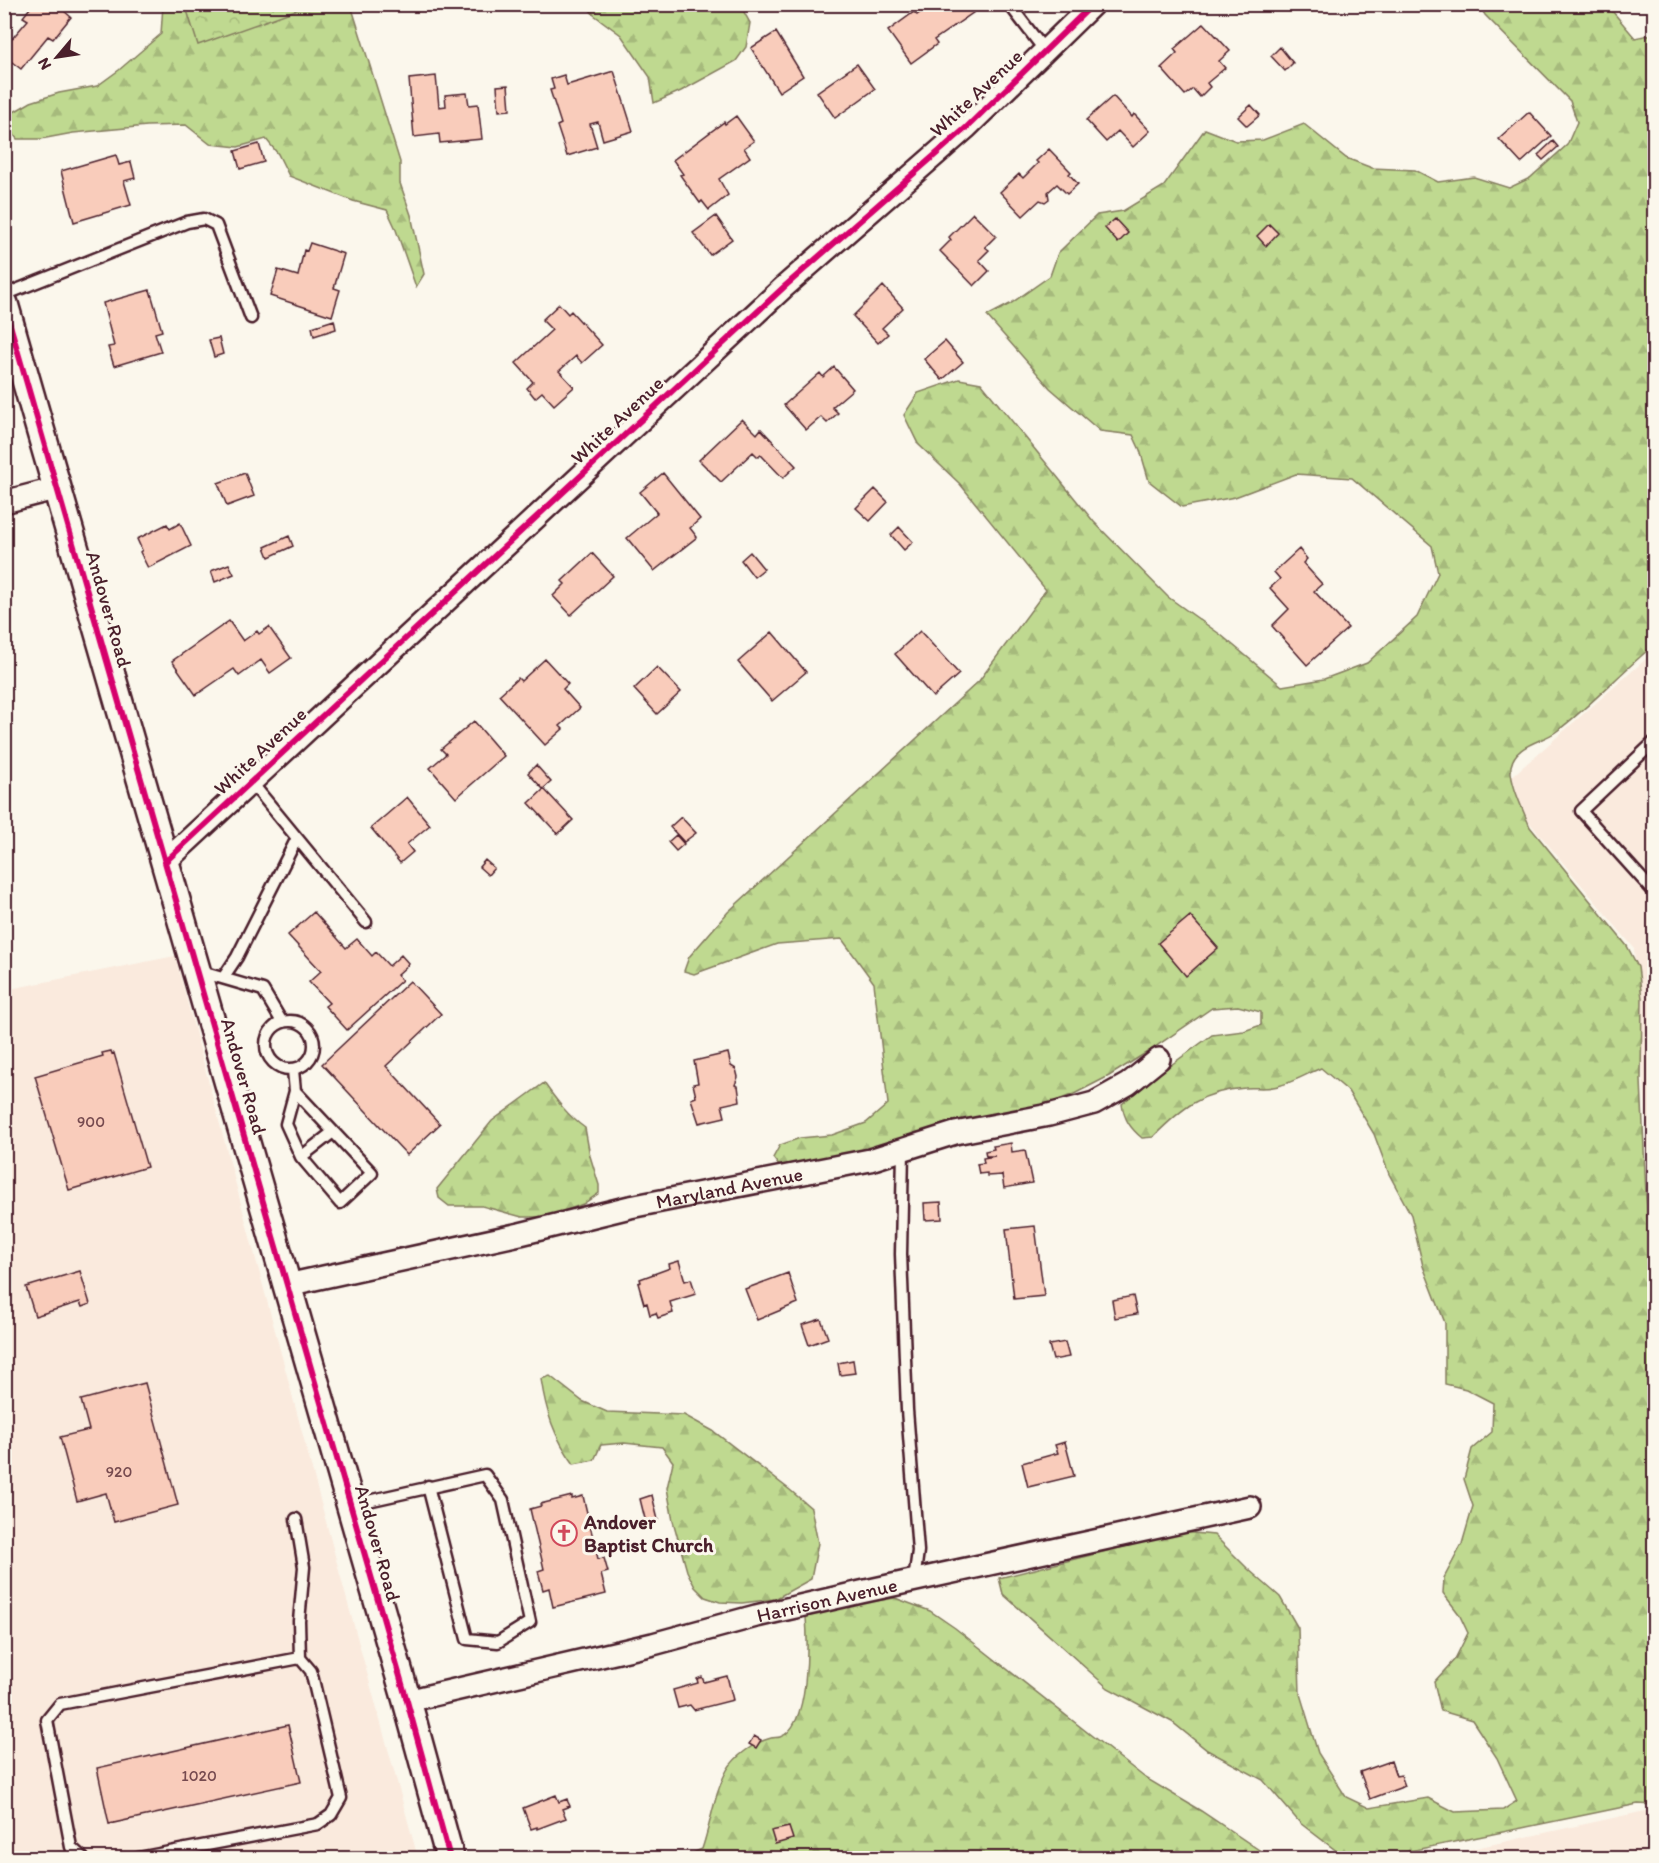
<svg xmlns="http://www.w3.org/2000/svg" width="1659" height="1863" font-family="Itim,sans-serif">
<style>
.built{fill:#faeadd}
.forest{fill:url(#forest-firs);stroke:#847c5e;stroke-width:1.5}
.park{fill:url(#park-crowns);stroke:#847c5e;stroke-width:1.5}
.building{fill:#f9ccbb;stroke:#4a1f2b;stroke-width:1.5}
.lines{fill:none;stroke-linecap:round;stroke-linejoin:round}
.service-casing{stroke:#4a1f2b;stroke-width:15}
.minor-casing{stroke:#4a1f2b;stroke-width:26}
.tertiary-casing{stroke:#4a1f2b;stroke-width:32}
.service{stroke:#fbf7ec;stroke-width:10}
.minor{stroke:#fbf7ec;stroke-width:21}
.tertiary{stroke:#fbf7ec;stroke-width:27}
.cycleway-casing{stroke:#fbf7ec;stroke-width:10}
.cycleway{stroke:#d6006c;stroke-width:6}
.labels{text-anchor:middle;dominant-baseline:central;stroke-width:6;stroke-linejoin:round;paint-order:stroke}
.number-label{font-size:16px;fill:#764a4f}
.street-label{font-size:20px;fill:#4a1f2b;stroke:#fbf7ec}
.poi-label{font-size:20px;font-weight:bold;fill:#4a1f2b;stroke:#fbf7ec;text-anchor:start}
</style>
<defs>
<pattern id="forest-firs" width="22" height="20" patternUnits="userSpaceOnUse" patternTransform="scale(1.5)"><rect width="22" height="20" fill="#bfd990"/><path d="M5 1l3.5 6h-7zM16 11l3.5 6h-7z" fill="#a6ba7c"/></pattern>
<pattern id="park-crowns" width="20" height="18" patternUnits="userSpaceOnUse" patternTransform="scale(1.5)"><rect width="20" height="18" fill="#bfd990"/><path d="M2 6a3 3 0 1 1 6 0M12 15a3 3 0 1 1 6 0" fill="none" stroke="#a6ba7c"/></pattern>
</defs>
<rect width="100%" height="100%" fill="#fbf7ec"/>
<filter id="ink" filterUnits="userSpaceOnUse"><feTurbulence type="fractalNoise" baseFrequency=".0167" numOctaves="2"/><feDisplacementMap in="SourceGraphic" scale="12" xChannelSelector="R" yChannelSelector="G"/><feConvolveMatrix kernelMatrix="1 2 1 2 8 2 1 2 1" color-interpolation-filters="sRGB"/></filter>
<g filter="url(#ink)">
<!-- built -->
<path class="built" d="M 1654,652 L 1654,1223 L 1634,948 L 1500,787 Z
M 175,956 L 345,1593 L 418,1858 L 5,1858 L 5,990 Z
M 1654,1809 L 1654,1858 L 1430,1858 Z"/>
<!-- forest -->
<path class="forest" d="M 163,5 L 351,5 L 400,162 L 400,183 L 411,215 L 424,274 L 416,287 L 395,227 L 387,210 L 353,201 L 289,176 L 278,154 L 266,139 L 238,147 L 210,144 L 186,125 L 147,126 L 73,133 L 41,139 L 17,139 L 10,129 L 12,113 L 31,102 L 59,93 L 97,86 L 119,70 L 161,34 Z
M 646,5 L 649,7 L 660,4 L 740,5 L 750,23 L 746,47 L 736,61 L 681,91 L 654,103 L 650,77 L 621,35 L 594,15 L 586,5 Z
M 1479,5 L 1607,5 L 1635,38 L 1654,34 L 1654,645 C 1621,672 1592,705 1557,731 C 1543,742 1515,744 1511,766 C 1509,782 1524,812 1530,827 L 1627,946 L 1638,967 L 1642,998 L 1641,1080 L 1646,1194 L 1654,1312 L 1654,1805 L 1638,1804 L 1376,1858 L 1357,1858 L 1342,1855 L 1300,1823 L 1263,1780 L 1207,1750 L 1172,1722 L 1108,1688 L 1003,1594 L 999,1578 L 1183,1532 L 1214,1535 L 1248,1569 L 1280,1597 L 1298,1628 L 1300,1694 L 1318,1753 L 1346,1797 L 1369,1808 L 1428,1798 L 1455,1812 L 1503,1810 L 1517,1801 L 1497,1758 L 1472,1720 L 1441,1711 L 1434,1682 L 1455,1659 L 1468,1633 L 1459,1614 L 1443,1593 L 1444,1578 L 1462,1544 L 1473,1506 L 1464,1479 L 1472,1449 L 1492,1432 L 1493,1403 L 1466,1389 L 1445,1384 L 1445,1323 L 1423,1266 L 1411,1215 L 1389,1174 L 1374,1134 L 1348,1091 L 1321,1068 C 1306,1074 1289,1085 1273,1087 C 1264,1089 1254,1087 1245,1088 C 1202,1091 1182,1108 1153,1137 L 1142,1138 C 1130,1128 1124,1119 1122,1104 L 1145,1084 L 1212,1035 L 1244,1031 L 1261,1025 L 1261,1012 L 1238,1006 L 1212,1008 L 1149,1051 L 1109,1076 L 1074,1094 L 1030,1111 L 923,1132 L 883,1148 L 796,1170 L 780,1167 L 773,1158 L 780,1145 L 800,1138 L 832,1135 L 866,1123 L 888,1104 L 874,983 L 842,939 L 777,944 L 694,974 L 684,971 L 689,957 L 728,912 L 979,681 L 1046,590 L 960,484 L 918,444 L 904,415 L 918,393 L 959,379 L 981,383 L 1094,522 L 1168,597 L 1221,635 L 1282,686 L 1324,679 L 1367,663 L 1417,617 L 1438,573 L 1432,546 L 1352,478 L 1296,474 L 1235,497 L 1182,507 L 1149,481 L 1140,450 L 1133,435 L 1100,431 L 1050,388 L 987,316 L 1010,304 L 1050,276 L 1058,253 L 1097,215 L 1123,211 L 1164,186 L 1205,129 L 1236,141 L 1263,140 L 1304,124 L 1346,158 L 1372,168 L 1415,170 L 1438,182 L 1474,177 L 1509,188 L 1530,178 L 1567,145 L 1577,122 L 1570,101 L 1485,15 Z
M 544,1083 C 556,1100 568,1116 585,1128 L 590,1156 L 599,1185 L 599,1193 L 583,1204 L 549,1217 L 522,1217 L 482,1206 L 449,1206 L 439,1198 L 437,1189 L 492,1121 Z
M 550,1376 L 582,1401 L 607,1412 L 684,1415 L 713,1431 L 790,1490 L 811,1508 L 818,1543 L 811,1579 L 775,1599 L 742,1603 L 720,1602 L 705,1597 L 695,1587 L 687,1571 L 673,1521 L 667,1488 L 673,1462 L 662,1447 L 624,1443 L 601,1445 L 594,1460 L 574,1464 C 554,1437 546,1412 541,1379 Z
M 895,1598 L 930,1611 L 955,1628 L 1144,1777 L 1201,1811 L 1265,1854 L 1268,1858 L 682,1858 L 702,1849 C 711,1823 714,1794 727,1770 C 735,1756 755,1742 771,1738 C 774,1737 777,1738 780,1737 C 810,1727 808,1643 806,1617 L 840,1606 Z"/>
<!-- park -->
<path class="park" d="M 185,4 L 310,4 L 310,5 L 198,45 Z"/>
<!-- building -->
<path class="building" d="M 33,4 L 56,4 L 71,17 L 53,39 L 48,36 L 21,69 L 4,56 L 4,48 L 28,20 L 23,17 Z
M 931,4 L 973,4 L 977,10 L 934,40 L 937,44 L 911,63 L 888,31 L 914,12 L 917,15 Z
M 1204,23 L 1230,51 L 1219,61 L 1225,68 L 1207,83 L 1210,87 L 1200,97 L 1193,89 L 1185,95 L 1161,68 L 1177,53 L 1174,49 Z
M 776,32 L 803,76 L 779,92 L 751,48 Z
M 1280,47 L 1293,63 L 1285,71 L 1271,56 Z
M 857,64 L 875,89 L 835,118 L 817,92 Z
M 614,71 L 633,131 L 603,140 L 598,122 L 590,124 L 597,147 L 567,156 L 557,126 L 561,124 L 550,90 L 554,89 L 551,79 L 564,75 L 567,85 Z
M 436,76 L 439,107 L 446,106 L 445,95 L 467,93 L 469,105 L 478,104 L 482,139 L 440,143 L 439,134 L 414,137 L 409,79 Z
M 508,85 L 510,110 L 499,111 L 497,86 Z
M 1113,96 L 1132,117 L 1134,114 L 1150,131 L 1133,147 L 1118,131 L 1106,142 L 1086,120 Z
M 1251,105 L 1260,115 L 1247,126 L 1238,117 Z
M 1529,112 L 1551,136 L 1521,163 L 1499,139 Z
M 736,116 L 754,141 L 744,148 L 750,157 L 719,179 L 728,195 L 709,210 L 702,201 L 700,203 L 680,175 L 683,174 L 673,160 L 724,122 L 725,124 Z
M 1553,141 L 1558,147 L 1543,160 L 1538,155 Z
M 259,144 L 264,162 L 240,169 L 235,151 Z
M 1049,149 L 1071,172 L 1069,174 L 1078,184 L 1067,194 L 1057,184 L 1048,192 L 1049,199 L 1045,202 L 1040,200 L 1023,216 L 1000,192 L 1019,174 L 1023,178 L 1038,163 L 1036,161 Z
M 116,155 L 119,165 L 131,162 L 135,178 L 124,181 L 131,205 L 74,222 L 61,171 Z
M 973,213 L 996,236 L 985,247 L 989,250 L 979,260 L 989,271 L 974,286 L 940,251 L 951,240 L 949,237 Z
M 716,216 L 732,239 L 710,255 L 693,233 Z
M 1115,219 L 1128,233 L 1118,243 L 1105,228 Z
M 1269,224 L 1278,233 L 1266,246 L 1257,236 Z
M 310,243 L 344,254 L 334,288 L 340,290 L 332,316 L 270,296 L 278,270 L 298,276 L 304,250 L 307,251 Z
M 883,286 L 903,308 L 882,328 L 888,334 L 878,343 L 853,316 Z
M 150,290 L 162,331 L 155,333 L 161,352 L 114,366 L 108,347 L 114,346 L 103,303 Z
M 559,304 L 568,314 L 571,311 L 602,345 L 582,363 L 576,356 L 559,371 L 574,387 L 554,405 L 542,392 L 535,398 L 527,388 L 533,382 L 516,363 L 552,330 L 542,320 Z
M 334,320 L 336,329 L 314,336 L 312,327 Z
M 219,338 L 223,354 L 214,357 L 209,340 Z
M 945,341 L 963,362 L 942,380 L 924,359 Z
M 834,367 L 853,389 L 832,407 L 838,413 L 827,423 L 821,417 L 806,430 L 784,405 L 820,373 L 823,377 Z
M 742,419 L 757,434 L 761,429 L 796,466 L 783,478 L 761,455 L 758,457 L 753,452 L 721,482 L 699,460 Z
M 245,473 L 254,496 L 227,506 L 218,483 Z
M 663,473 L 700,519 L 690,528 L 697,537 L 654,571 L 627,538 L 657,513 L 640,492 Z
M 875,489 L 888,502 L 870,521 L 856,508 Z
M 180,523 L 191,546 L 148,568 L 140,552 L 142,550 L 137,539 L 167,524 L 170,529 Z
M 899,527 L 913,542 L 904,550 L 891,535 Z
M 289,536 L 293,546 L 269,557 L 265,547 Z
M 1299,549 L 1307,559 L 1303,563 L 1322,584 L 1314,591 L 1348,628 L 1307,665 L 1272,626 L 1289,609 L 1270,588 L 1280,579 L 1274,572 Z
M 750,552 L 764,569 L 754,577 L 741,560 Z
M 592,553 L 613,576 L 571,615 L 553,596 L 565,584 L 562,581 Z
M 229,564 L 234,574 L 215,582 L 211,571 Z
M 229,621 L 243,641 L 257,631 L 259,634 L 269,627 L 291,658 L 270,673 L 261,660 L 239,676 L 234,669 L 196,695 L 172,661 Z
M 920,631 L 959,674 L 933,697 L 895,654 Z
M 772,632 L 806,672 L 772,701 L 738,662 Z
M 545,659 L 568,684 L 563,689 L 580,708 L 560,726 L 563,729 L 545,745 L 499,695 L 518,678 L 521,681 Z
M 657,667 L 681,692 L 657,714 L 634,689 Z
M 474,721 L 504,756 L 456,798 L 430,768 L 446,754 L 441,749 Z
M 536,765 L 551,782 L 543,789 L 528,773 Z
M 544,789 L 573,820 L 558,834 L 529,803 Z
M 407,797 L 430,825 L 407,844 L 413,852 L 400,863 L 371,828 Z
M 681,817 L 696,833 L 684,842 L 670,827 Z
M 676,835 L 684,844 L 676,851 L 668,842 Z
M 485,860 L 494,868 L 488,875 L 479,867 Z
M 314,912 L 346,948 L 357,939 L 372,956 L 376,952 L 389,966 L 401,955 L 409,964 L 397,975 L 402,980 L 347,1030 L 325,1006 L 329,1003 L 309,982 L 321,971 L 288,935 Z
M 1190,916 L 1218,948 L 1186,976 L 1158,943 Z
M 410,981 L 441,1014 L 386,1066 L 440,1124 L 407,1155 L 322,1064 Z
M 111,1051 L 112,1054 L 114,1053 L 147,1167 L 69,1190 L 35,1076 L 103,1056 L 102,1053 Z
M 728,1053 L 731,1066 L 736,1069 L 738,1077 L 735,1085 L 738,1086 L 740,1101 L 722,1105 L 725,1117 L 699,1123 L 691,1099 L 696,1097 L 693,1084 L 698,1083 L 694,1061 Z
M 1011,1143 L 1012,1152 L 1025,1150 L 1032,1183 L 1004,1188 L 1002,1175 L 987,1176 L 987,1173 L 979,1174 L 977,1164 L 984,1163 L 983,1158 L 995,1156 L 986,1156 L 985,1151 L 994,1149 L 993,1146 Z
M 941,1202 L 942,1219 L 925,1220 L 924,1203 Z
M 1035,1226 L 1044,1296 L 1014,1299 L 1006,1229 Z
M 679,1261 L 685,1281 L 691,1279 L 696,1294 L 670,1302 L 673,1313 L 658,1318 L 656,1313 L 650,1315 L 647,1303 L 644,1304 L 638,1283 L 641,1282 L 640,1279 L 670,1268 L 669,1264 Z
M 80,1271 L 90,1304 L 82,1307 L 80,1302 L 35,1316 L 26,1287 Z
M 788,1273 L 798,1303 L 757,1320 L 745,1289 Z
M 1133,1296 L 1137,1314 L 1115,1318 L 1112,1300 Z
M 821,1319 L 828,1338 L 809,1345 L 802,1325 Z
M 1065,1342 L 1069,1357 L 1053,1360 L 1049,1345 Z
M 853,1360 L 855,1373 L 840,1375 L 838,1363 Z
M 145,1383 L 178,1505 L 114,1522 L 106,1493 L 77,1501 L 60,1437 L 89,1430 L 81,1400 Z
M 1065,1442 L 1074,1476 L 1028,1487 L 1022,1463 L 1058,1453 L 1055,1445 Z
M 652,1495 L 658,1520 L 646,1523 L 640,1499 Z
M 572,1496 L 572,1499 L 583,1496 L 598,1559 L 604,1558 L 608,1572 L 601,1574 L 606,1594 L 553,1607 L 549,1588 L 543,1590 L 538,1571 L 544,1569 L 530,1509 L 541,1506 L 540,1504 Z
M 727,1676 L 733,1700 L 694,1710 L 690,1705 L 678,1708 L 673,1690 L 698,1683 L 697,1679 L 702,1677 L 704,1682 Z
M 288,1725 L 301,1782 L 109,1824 L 97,1768 Z
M 754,1736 L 761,1740 L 756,1748 L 749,1744 Z
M 1391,1761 L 1396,1776 L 1401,1775 L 1405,1786 L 1370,1799 L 1360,1772 Z
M 556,1795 L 559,1802 L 567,1799 L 568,1802 L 570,1806 L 562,1809 L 566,1818 L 537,1829 L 537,1827 L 531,1829 L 523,1808 Z
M 789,1827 L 793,1839 L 775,1844 L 771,1831 Z
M 60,1852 L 61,1858 L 46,1858 L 45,1855 Z"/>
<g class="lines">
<!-- service casing -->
<g class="service-casing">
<path id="service" d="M 1009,4 L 1045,51
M 4,295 L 187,222 L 204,219 L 216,225 L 251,318
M 1654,742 L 1581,811 L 1654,892
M 251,782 L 366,922
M 198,971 L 263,990 L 282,1022
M 223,978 L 237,957 L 297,838
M266 1045a24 24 0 1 1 48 0a24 24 0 1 1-48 0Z
M 293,1070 L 295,1091 L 372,1173 L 340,1203 L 301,1157 L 286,1124 L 295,1091
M 903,1150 L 901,1254 L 907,1410 L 918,1551 L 914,1581
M 301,1157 L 333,1132
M 350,1505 L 485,1475 L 503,1500 L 530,1622 L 498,1642 L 467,1639 L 428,1486
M 83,1858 L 71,1847 L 47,1720 L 60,1704 L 300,1658
M 138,1858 L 318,1824 L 331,1815 L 341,1798 L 311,1671 L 300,1658 L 299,1621 L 304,1567 L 296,1519"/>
</g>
<!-- minor casing -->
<g class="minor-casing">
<g id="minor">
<path d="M 4,502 L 58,488"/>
<path d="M 165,862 L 784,287 L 967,127 L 1093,4"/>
<path id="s1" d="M 287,1285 L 520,1234 L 630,1207 L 870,1160 L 955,1133 L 1049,1115 L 1094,1103 L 1128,1084 L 1159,1059"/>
<path id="s2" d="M 407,1701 L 653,1644 L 756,1616 L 861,1592 L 1250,1507"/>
</g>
</g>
<!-- tertiary casing -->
<g class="tertiary-casing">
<path id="tertiary" d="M 4,304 L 407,1701 L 450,1858"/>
</g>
<!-- service -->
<use href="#service" class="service"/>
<!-- minor -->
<use href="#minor" class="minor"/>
<!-- tertiary -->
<use href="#tertiary" class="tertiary"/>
<!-- cycleway casing -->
<g class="cycleway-casing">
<path id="cycleway" d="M 4,304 L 407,1701 L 450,1858
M 165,862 L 784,287 L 967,127 L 1093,4"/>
</g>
<!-- cycleway -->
<use href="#cycleway" class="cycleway"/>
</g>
</g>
<!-- icons -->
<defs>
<g id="church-ring" transform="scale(1.35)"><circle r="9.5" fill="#fbf7ec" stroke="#d1495b" stroke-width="1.5"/><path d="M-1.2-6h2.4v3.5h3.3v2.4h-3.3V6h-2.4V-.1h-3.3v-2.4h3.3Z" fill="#d1495b"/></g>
</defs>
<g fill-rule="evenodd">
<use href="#church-ring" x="564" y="1533"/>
</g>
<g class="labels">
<!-- number labels -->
<g class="number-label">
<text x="91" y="1121">900</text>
<text x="119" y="1471">920</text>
<text x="199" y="1775">1020</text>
</g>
<!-- street labels -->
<g class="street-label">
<text transform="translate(976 93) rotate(-43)">White Avenue</text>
<text transform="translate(617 420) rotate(-43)">White Avenue</text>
<text transform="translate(109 609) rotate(74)">Andover Road</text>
<text transform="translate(260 751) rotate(-43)">White Avenue</text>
<text transform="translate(244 1076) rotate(74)">Andover Road</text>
<text stroke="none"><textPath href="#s1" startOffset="453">Maryland Avenue</textPath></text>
<text transform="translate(378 1543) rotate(74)">Andover Road</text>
<text stroke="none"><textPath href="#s2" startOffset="432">Harrison Avenue</textPath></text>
</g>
<!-- poi labels -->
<g class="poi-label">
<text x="584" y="1522">Andover<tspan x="584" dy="23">Baptist Church</tspan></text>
</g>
</g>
<!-- margin -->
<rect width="1659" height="1863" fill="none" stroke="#fbf7ec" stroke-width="24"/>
<rect x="12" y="12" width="1635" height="1839" fill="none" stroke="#4a1f2b" stroke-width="2" filter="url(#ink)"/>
<!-- north arrow -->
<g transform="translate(57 57) rotate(241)" stroke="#fbf7ec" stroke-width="4.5" paint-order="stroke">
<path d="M0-4.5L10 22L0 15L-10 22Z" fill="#4a1f2b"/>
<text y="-9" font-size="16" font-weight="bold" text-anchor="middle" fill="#4a1f2b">N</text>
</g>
</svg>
